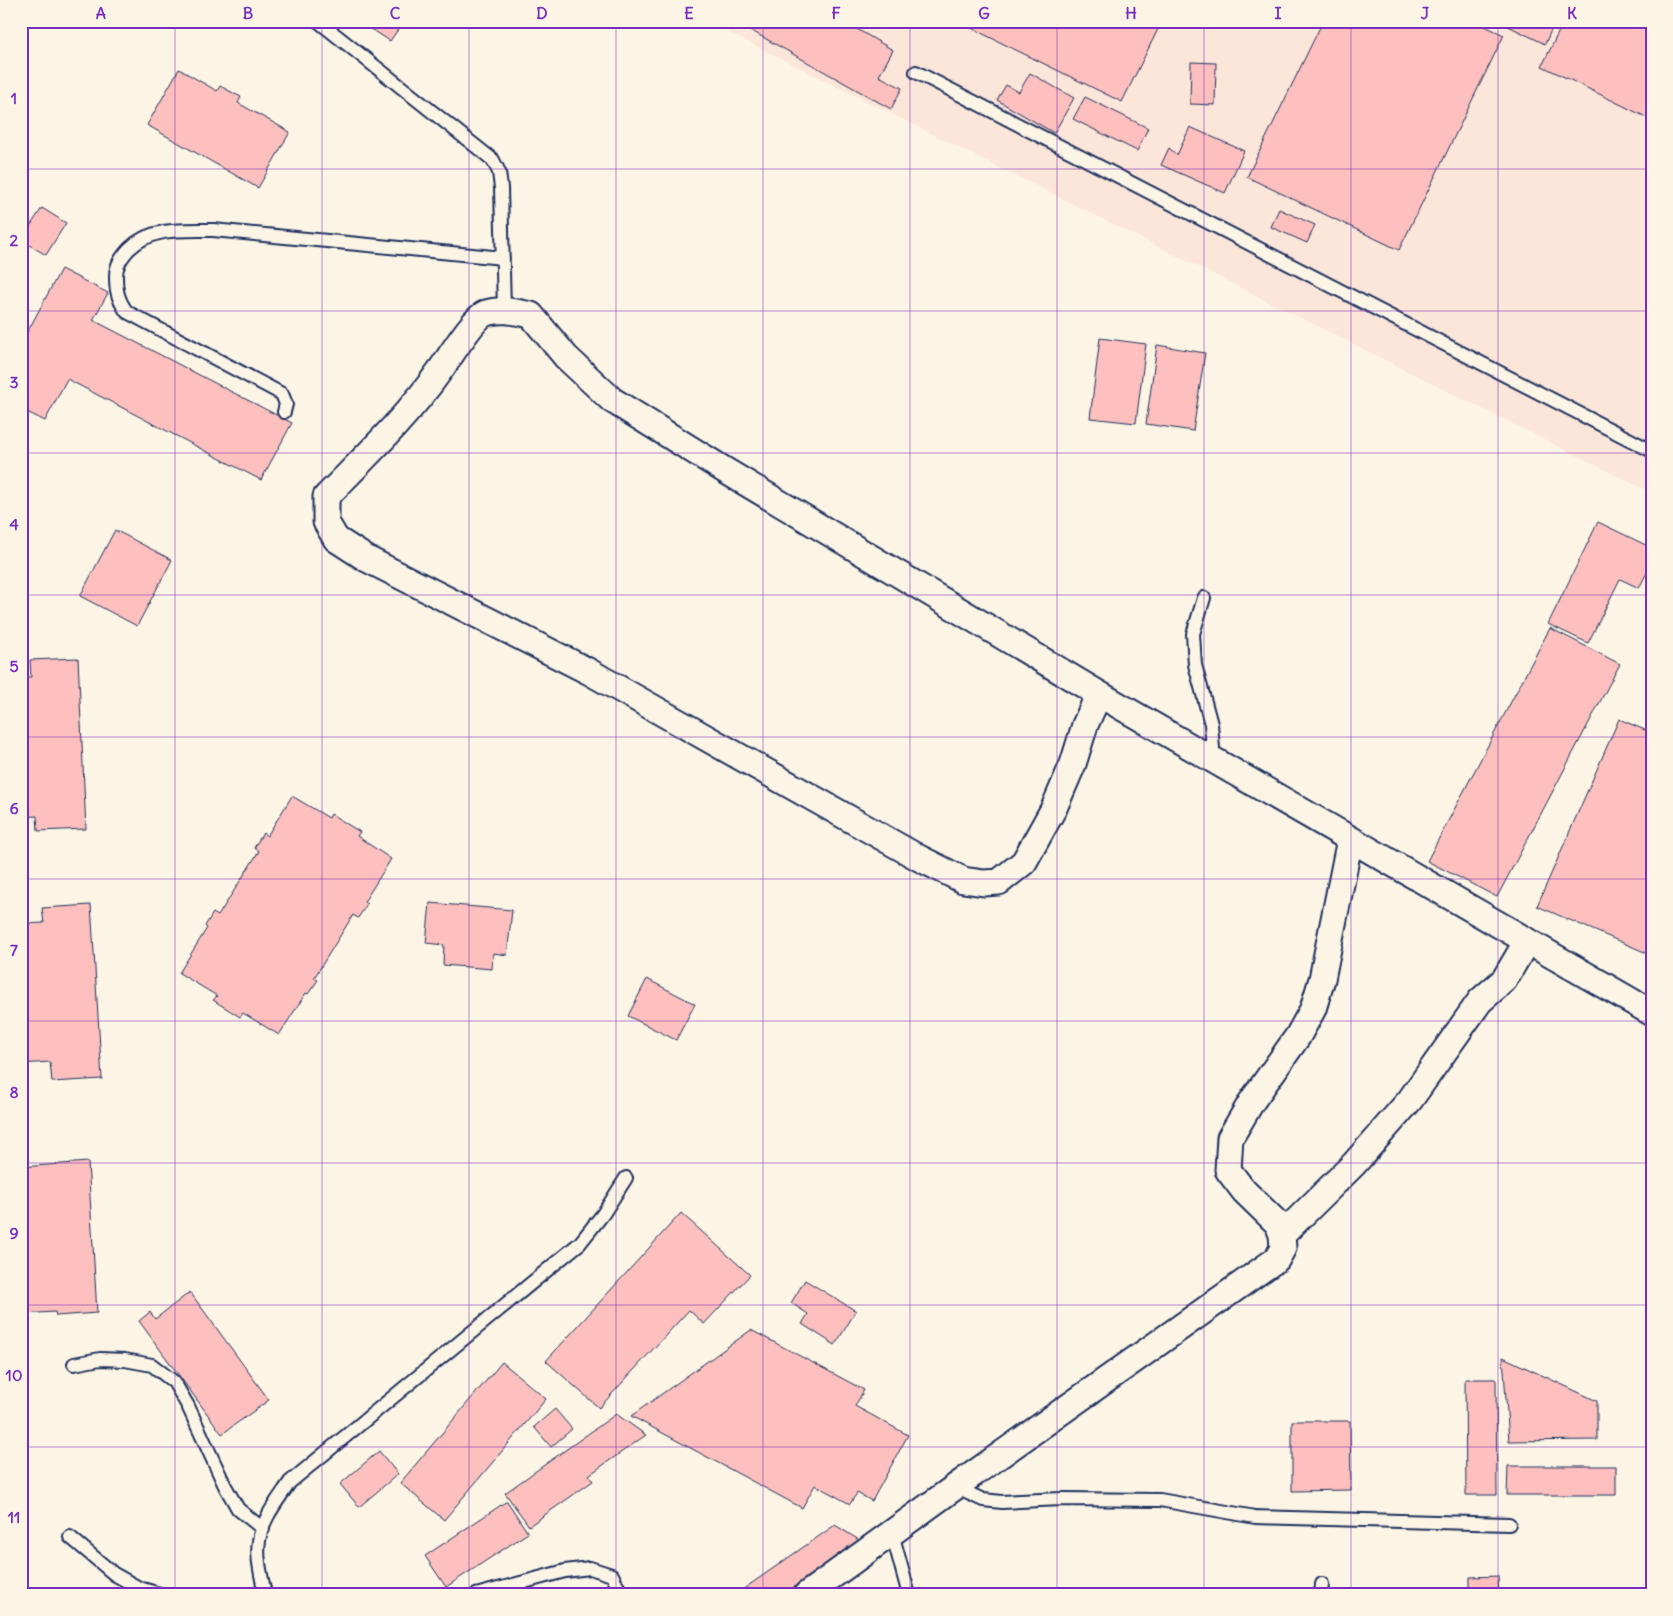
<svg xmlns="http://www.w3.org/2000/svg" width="1673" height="1616" font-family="Delius,sans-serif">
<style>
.built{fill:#fce5d9}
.building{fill:#fdc0be;stroke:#1b2f5e}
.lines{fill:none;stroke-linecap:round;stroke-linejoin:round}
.service-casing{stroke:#1b2f5e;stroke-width:16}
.minor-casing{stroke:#1b2f5e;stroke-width:29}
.service{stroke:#fcf5e5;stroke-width:12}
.minor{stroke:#fcf5e5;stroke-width:25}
.grid{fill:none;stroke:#7b2cbf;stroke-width:1;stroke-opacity:0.55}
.neatline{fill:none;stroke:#7b2cbf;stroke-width:2}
.grid-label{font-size:16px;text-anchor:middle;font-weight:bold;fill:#7b2cbf}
</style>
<rect width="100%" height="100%" fill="#fcf5e5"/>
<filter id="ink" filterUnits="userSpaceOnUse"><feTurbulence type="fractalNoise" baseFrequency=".02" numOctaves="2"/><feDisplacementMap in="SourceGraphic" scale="10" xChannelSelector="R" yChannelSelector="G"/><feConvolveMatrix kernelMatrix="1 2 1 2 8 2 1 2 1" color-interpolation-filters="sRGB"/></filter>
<g filter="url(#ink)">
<!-- built -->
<path class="built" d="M 706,21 L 1652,21 L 1652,493 Z"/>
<!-- building -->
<path class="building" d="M 359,21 L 404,21 L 390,41 Z
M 734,21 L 843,21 L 893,50 L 879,76 L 902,88 L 891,109 Z
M 967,21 L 1162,21 L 1122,102 L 965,25 Z
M 1323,21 L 1474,21 L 1504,35 L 1399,250 L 1247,177 Z
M 1498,21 L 1555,21 L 1545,44 Z
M 1564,21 L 1652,21 L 1652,120 L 1542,66 Z
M 1191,62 L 1216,63 L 1215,105 L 1190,104 Z
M 179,69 L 217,91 L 220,86 L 241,97 L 238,103 L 290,132 L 258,188 L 147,125 Z
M 1030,73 L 1074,98 L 1054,133 L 997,100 L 1006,85 L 1019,92 Z
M 1085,97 L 1148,128 L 1137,151 L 1073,119 Z
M 1190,127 L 1244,151 L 1225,193 L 1161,165 L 1169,148 L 1177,155 Z
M 42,208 L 66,223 L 46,255 L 21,240 Z
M 1279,209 L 1315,225 L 1307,243 L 1271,227 Z
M 61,269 L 108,293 L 93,320 L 292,423 L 261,480 L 67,379 L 45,421 L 21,409 L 21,344 Z
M 1100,338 L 1146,344 L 1136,423 L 1090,418 Z
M 1157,345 L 1205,353 L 1193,431 L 1146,424 Z
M 1598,522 L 1652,548 L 1652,563 L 1639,588 L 1620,579 L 1588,643 L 1548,624 Z
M 115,530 L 172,560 L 137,626 L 80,596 Z
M 1550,628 L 1620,664 L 1497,897 L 1427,861 Z
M 78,658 L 86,829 L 38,831 L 37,816 L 21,817 L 21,677 L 31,677 L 30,660 Z
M 1619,719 L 1652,733 L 1652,947 L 1649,954 L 1537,906 Z
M 292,796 L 329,818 L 331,814 L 360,832 L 357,836 L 391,859 L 364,902 L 367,904 L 358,918 L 353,915 L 314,978 L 318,980 L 308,994 L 306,993 L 279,1035 L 243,1013 L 240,1017 L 213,1000 L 217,996 L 179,973 L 207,928 L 205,926 L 213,913 L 218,916 L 259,851 L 254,848 L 263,833 L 267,836 Z
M 430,903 L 512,910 L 507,955 L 493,953 L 492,969 L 443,965 L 444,945 L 426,943 Z
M 91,905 L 102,1079 L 52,1082 L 50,1062 L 21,1064 L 21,924 L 44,923 L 42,908 Z
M 647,979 L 695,1004 L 676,1040 L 628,1016 Z
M 88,1162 L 97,1313 L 56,1316 L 55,1312 L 21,1314 L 21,1167 Z
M 681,1213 L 750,1275 L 704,1324 L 689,1310 L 599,1408 L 546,1361 Z
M 805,1280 L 856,1311 L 835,1345 L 802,1324 L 808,1314 L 791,1303 Z
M 190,1292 L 269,1400 L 222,1434 L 139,1321 L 150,1312 L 155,1319 Z
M 751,1330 L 864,1390 L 855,1406 L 908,1435 L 872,1501 L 857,1493 L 850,1504 L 815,1485 L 802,1508 L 631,1416 Z
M 1503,1357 L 1597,1401 L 1597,1440 L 1509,1441 Z
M 502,1362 L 546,1399 L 444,1520 L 400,1483 Z
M 1465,1379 L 1496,1379 L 1497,1495 L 1466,1495 Z
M 555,1409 L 572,1429 L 551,1447 L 534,1427 Z
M 616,1414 L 646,1435 L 589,1475 L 593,1481 L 529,1526 L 505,1493 Z
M 1292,1421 L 1350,1421 L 1351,1490 L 1292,1491 Z
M 379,1451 L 398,1474 L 359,1507 L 340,1484 Z
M 1508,1466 L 1616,1466 L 1616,1495 L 1507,1495 Z
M 507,1501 L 528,1533 L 446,1587 L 425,1556 Z
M 835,1525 L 864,1543 L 790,1595 L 735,1595 Z
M 1498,1576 L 1499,1595 L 1470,1595 L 1470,1577 Z"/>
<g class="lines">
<!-- service casing -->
<g class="service-casing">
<path id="service" d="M 318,21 L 493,160 L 499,172 L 501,188 L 504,310
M 916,72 L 1652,451
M 284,412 L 286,404 L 282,394 L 127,312 C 118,300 116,291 116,276 C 116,265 121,258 129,249 C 151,227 184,230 213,230 L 503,258
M 1204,598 L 1193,634 L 1195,665 L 1211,724 L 1214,761
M 74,1364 L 100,1359 L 125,1360 L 152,1365 L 174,1382 L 188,1406 L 225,1486 L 238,1509 L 263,1529
M 955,1487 L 983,1500 L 1002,1502 L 1061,1499 L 1160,1500 L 1255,1517 L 1509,1524
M 892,1533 L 909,1595
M 70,1537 L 114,1574 L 139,1588 L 163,1595
M 265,1595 C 262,1577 256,1559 259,1541 C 262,1519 278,1500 290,1482 L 580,1243 L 603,1214 L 626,1178
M 476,1595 L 565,1571 L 590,1568 L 612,1575 L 618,1587 L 618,1595
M 1321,1595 L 1322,1584"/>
</g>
<!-- minor casing -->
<g class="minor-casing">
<path id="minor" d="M 1099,694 L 1085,725 L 1073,764 L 1054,808 L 1024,862 L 999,882 L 984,883 L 963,880 L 919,858 L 588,671 L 367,559 L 336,539 L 326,522 L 326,497 C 366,456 408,416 441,369 C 450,357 473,318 486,313 C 501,308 516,312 531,315 L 566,357 L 612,400 L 726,471 L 1099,694 L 1652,1013
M 1282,1235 L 1354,1164 L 1410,1100 L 1480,1001 L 1504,980 L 1527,941
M 806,1595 L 955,1487 L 1277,1259 L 1283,1248 L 1282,1235 L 1278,1224 L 1244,1191 L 1228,1170 L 1230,1138 L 1252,1101 L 1298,1036 L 1313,1009 L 1322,979 L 1350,839"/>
</g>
<!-- service -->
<use href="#service" class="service"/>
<!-- minor -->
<use href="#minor" class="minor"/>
</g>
</g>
<!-- grid -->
<path class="grid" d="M 175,21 L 175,1595M 322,21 L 322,1595M 469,21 L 469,1595M 616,21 L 616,1595M 763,21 L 763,1595M 910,21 L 910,1595M 1057,21 L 1057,1595M 1204,21 L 1204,1595M 1351,21 L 1351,1595M 1498,21 L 1498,1595M 21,169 L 1652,169M 21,311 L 1652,311M 21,453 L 1652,453M 21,595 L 1652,595M 21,737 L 1652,737M 21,879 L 1652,879M 21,1021 L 1652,1021M 21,1163 L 1652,1163M 21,1305 L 1652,1305M 21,1447 L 1652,1447"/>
<!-- margin -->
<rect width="1673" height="1616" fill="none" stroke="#fcf5e5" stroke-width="55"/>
<rect x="28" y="28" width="1618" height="1560" class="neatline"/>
<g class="grid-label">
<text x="101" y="19">A</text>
<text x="248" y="19">B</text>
<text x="395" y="19">C</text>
<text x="542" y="19">D</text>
<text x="689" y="19">E</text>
<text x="836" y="19">F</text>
<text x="984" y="19">G</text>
<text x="1131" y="19">H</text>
<text x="1278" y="19">I</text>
<text x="1425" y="19">J</text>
<text x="1572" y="19">K</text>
<text x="14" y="104">1</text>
<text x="14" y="246">2</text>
<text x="14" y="388">3</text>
<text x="14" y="530">4</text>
<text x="14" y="672">5</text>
<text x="14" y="814">6</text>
<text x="14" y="956">7</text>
<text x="14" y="1098">8</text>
<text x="14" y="1239">9</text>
<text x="14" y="1381">10</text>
<text x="14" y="1523">11</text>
</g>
</svg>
